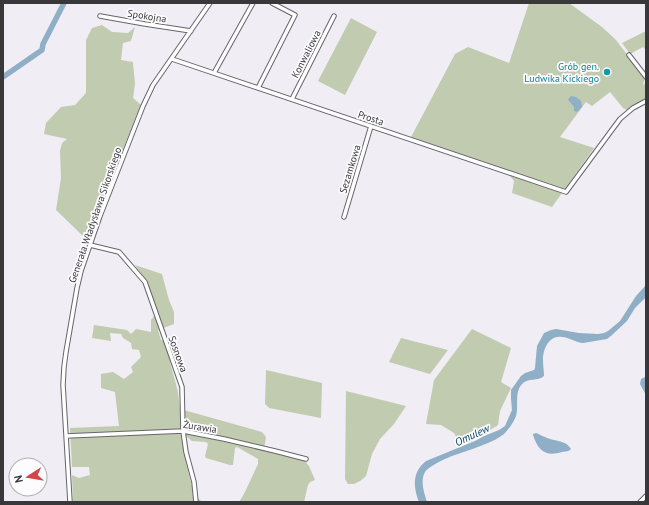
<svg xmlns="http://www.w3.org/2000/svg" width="649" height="505" font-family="'PT Sans',sans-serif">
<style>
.green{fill:#c1cbaf}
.water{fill:#8eafc6}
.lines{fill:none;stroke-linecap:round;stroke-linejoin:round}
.river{stroke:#8eafc6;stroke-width:5.5}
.minor-casing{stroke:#67656c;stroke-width:5.5}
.minor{stroke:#fff;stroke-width:3.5}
.culture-dot{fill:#0f9aa8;stroke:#fcfbfe;stroke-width:1.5}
.labels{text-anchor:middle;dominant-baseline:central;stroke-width:3.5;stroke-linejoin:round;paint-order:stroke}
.street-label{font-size:10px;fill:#38373a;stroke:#fcfbfe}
.culture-label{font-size:10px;fill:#0d838f;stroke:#fcfbfe;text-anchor:end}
.water-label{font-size:11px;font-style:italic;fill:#044263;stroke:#fcfbfe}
</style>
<rect width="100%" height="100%" fill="#f0edf5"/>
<!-- green -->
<path class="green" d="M 529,3 L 569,3 L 602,27 L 616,40 L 645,78 L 643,85 L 646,83 L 646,99 L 627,110 L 623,108 L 610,92 L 592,106 L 586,102 L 560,137 L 594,148 L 552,207 L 512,193 L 514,181 L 505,170 L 411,137 L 455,54 L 468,47 L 509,63 Z
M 351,18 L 377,32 L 345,95 L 318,81 Z
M 102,25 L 112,32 L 128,33 L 135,27 L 131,41 L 123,43 L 121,60 L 133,62 L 135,84 L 133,98 L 141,105 L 86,239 L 56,210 L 61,178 L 60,151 L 62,143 L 67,139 L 44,134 L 46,123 L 61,107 L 75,105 L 86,93 L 86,40 L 92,28 Z
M 646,31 L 646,50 L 643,47 L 630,54 L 622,43 Z
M 135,265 L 162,274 L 169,300 L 174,312 L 174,324 L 158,330 L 161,340 L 176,342 L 177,359 L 170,362 L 178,392 L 180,409 L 262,432 L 266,437 L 264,449 L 265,451 L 304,460 L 309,466 L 315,480 L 310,482 L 308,485 L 304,502 L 239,502 L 244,494 L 258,464 L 258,459 L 237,447 L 235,448 L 233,465 L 230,465 L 206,458 L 205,456 L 208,444 L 206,442 L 192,441 L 180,431 L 189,475 L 194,494 L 202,502 L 73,502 L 72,475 L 79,478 L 90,475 L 89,467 L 72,467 L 70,428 L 119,426 L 115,392 L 101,388 L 101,374 L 113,372 L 124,379 L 133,372 L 131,367 L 141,357 L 139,350 L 132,349 L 131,343 L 123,338 L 121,334 L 110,333 L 111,341 L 92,338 L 94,325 L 127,330 L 131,334 L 136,329 L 151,332 L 151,320 L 157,312 L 148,284 Z
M 472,329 L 511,348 L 501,382 L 511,388 L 500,411 L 498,425 L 471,442 L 461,445 L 454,433 L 441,425 L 426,424 L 434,380 Z
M 401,338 L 448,350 L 430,374 L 389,362 Z
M 266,370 L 322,383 L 321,418 L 269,408 L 265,404 Z
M 346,391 L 406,406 L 394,424 L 380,439 L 372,454 L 366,476 L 360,481 L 354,484 L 348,484 L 345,479 Z"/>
<!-- water -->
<path class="water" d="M 571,96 L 576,97 L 581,101 L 582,107 L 577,112 L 574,111 L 574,107 L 569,101 L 568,99 Z
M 646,285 L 646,297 L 635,308 L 627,321 L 612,335 L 607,339 L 583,343 C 576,343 569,337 562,337 C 549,335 543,349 543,360 C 543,366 544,371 544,376 C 538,382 528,377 522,384 C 514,393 519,406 516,416 C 514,422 508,430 504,434 C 499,438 493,441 488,443 C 470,451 448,455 432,466 C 429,468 426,470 425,472 C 420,481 424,493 427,502 L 419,502 C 413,487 412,472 426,461 L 475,441 L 484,436 L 499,430 L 505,426 L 512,410 L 511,399 L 511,390 L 521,376 L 525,373 L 534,370 L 535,368 L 537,346 L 544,333 L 551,330 L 556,329 L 579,333 L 598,334 L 604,333 L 608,331 L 620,321 L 636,296 Z
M 645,377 L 646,377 L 646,395 L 640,384 L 641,379 Z
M 536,433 C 540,434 541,436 545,437 C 554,442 565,439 571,449 C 568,452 567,451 562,452 C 546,457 538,451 533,435 L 533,434 Z"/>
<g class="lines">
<!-- river -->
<path class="river" d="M 3,77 L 42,50 L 43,44 L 64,3"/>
<!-- minor casing -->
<g class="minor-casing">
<path id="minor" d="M 100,16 L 145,24 L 191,31
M 629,55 L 646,77
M 172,59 L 566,192 L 620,119 L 633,108 L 646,101
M 214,73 L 253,3
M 258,88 L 295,15 L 272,3
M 292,99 L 334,16
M 344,217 L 371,126
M 90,245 L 119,252 L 145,282 L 182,387 L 183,431 L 186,452 L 194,482 L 196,502
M 66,436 L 183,431 L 224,439 L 275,451 L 306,459
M 70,502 L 63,385 L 64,367 L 66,352 L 77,288 L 81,271 L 100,216 L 143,106 L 153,85 L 210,3
M 640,502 L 646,496"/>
</g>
<!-- minor -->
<use href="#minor" class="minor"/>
</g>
<!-- markers -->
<circle class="culture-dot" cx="607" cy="72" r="4"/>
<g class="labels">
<!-- street labels -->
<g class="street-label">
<text transform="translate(147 16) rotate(9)">Spokojna</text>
<text transform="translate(306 54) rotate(-63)">Konwaliowa</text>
<text transform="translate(371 118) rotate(18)">Prosta</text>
<text transform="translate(350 169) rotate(-73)">Sezamkowa</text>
<text transform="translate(95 215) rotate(-71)">Generała Władysława Sikorskiego</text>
<text transform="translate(178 354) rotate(70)">Sosnowa</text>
<text transform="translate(200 427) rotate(9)">Żurawia</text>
</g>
<!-- culture labels -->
<g class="culture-label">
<text x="599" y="66">Grób gen.<tspan x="599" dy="12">Ludwika Kickiego</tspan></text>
</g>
<!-- water labels -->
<g class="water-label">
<text transform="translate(472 435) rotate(-25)">Omulew</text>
</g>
</g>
<!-- border -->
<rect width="649" height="505" fill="none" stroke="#38373a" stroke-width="8"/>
<!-- north arrow -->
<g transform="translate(28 477) rotate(258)"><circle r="19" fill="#fcfbfe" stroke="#aeadb0"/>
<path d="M0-3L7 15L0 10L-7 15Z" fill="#d44449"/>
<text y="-6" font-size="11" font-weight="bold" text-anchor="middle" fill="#38373a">N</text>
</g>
</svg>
